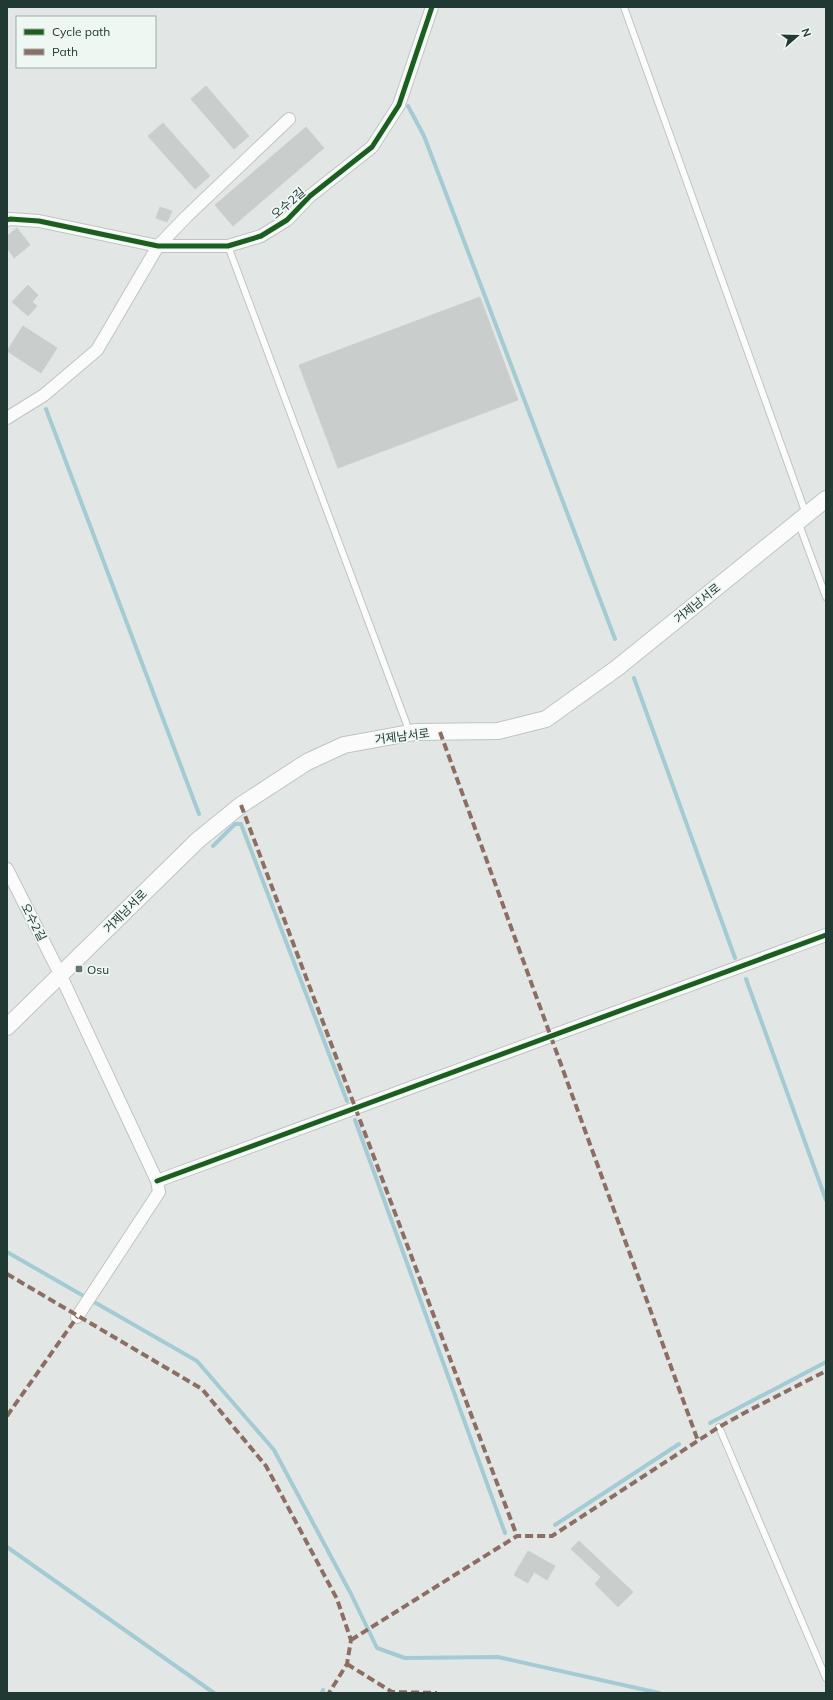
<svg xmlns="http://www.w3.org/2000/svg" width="833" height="1700" font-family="Mulish,'Noto Sans KR',sans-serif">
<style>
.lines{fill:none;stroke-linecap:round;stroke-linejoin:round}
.stream{stroke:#a4cbd4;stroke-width:4}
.building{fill:#c9cecc;stroke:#cbd0ce}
.lane-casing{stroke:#bfc4c2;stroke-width:8}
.street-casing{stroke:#bfc4c2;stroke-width:14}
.secondary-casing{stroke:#bec5c2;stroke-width:18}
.lane{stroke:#fbfbfb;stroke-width:6}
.street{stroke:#fbfbfb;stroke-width:12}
.secondary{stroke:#fbfbfb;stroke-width:16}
.quiet{stroke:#8d6e63;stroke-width:4;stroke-dasharray:8 4;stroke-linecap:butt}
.cycleway-casing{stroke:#eff7f3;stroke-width:8}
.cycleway{stroke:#1b5e20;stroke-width:5}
.poi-dot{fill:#657671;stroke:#eff7f3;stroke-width:1.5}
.labels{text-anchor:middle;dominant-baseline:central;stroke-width:3.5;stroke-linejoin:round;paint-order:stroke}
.street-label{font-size:12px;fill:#213933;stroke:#eff7f3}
.poi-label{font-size:12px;fill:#213933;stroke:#eff7f3;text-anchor:start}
</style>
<rect width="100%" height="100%" fill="#e2e7e5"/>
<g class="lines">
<!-- stream -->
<path class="stream" d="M 408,106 L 424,136 L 453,212 L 615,639
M 46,409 L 199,814
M 634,678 L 735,958
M 213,846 L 235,824 L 241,824 L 347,1101
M 746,979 L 826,1200
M 355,1120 L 505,1533
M 7,1252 L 197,1361 L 274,1450 L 351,1594 L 377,1648 L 405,1658 L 498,1657 L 659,1693
M 710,1423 L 826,1362
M 555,1525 L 679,1444
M 7,1547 L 214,1693
M 322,1693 L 323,1690"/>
</g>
<!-- building -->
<path class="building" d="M 206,86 L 249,136 L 234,149 L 191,99 Z
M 163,123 L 210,176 L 195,189 L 148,136 Z
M 306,127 L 324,148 L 233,226 L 215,205 Z
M 160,207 L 172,211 L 167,222 L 156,218 Z
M 17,228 L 30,245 L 14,258 L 7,248 L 7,236 Z
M 28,285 L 38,295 L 32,302 L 37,306 L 28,316 L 12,302 Z
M 480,297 L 518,400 L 338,468 L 299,365 Z
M 23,326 L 57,348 L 41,373 L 7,351 Z
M 579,1541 L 633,1592 L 618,1607 L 595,1584 L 601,1577 L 571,1549 Z
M 528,1551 L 555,1566 L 547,1580 L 534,1572 L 528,1583 L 514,1575 Z"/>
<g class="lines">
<!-- lane casing -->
<g class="lane-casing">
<path id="lane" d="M 624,7 L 806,514
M 228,246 L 410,733
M 799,524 L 826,597
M 719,1427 L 826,1678"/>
</g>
<!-- street casing -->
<g class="street-casing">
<path id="street" d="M 7,220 L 10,219 L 39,221 L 158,246 L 228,246 L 261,236 L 287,220 L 310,196 L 372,147 L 399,105 L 432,7
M 7,418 L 44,395 L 97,350 L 158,246 L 187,216 L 289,119
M 7,869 L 60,974 L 157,1181 L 159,1192 L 77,1317
M 157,1181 L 826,935"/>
</g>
<!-- secondary casing -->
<g class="secondary-casing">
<path id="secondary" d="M 7,1027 L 198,840 L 241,805 L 307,762 L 344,745 L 415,732 L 498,731 L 546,719 L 617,668 L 826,499"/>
</g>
<!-- lane -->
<use href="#lane" class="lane"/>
<!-- street -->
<use href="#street" class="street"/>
<!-- secondary -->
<use href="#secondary" class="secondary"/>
<!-- quiet -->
<path class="quiet" d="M 440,732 L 698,1441
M 241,805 L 517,1536
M 7,1274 L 202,1389 L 266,1466 L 337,1599 L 351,1640 L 347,1664 L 329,1693
M 7,1416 L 77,1317
M 351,1640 L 517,1536 L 552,1536 L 719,1427 L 746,1412 L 826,1371
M 347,1664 L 392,1692 L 437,1693"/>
<!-- cycleway casing -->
<g class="cycleway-casing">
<path id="cycleway" d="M 7,220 L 10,219 L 39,221 L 158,246 L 228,246 L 261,236 L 287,220 L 310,196 L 372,147 L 399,105 L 432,7
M 157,1181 L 826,935"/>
</g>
<!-- cycleway -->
<use href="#cycleway" class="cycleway"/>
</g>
<!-- markers -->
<rect class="poi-dot" x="75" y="965" width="8" height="8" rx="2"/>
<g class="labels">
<!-- street labels -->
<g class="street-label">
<text transform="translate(288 203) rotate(-41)">오수2길</text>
<text transform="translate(697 603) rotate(-39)">거제남서로</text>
<text transform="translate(402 736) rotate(-7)">거제남서로</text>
<text transform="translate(125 911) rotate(-45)">거제남서로</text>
<text transform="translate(34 922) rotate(63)">오수2길</text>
</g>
<!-- poi labels -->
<g class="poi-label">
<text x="87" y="969">Osu</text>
</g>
</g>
<!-- border -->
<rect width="833" height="1700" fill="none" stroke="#213933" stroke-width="16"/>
<!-- legend -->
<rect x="16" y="16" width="140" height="52" fill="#eff7f3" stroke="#9daba6"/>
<rect x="24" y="29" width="20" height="6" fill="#1b5e20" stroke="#9daba6"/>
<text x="52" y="36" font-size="12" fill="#213933">Cycle path</text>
<rect x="24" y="49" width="20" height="6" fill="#8d6e63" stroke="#9daba6"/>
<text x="52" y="56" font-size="12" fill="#213933">Path</text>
<!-- north arrow -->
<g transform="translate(797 36) rotate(70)" stroke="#eff7f3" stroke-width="3" paint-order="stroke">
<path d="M0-3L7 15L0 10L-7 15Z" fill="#213933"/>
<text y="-6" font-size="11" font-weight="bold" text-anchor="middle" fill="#213933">N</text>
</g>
</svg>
